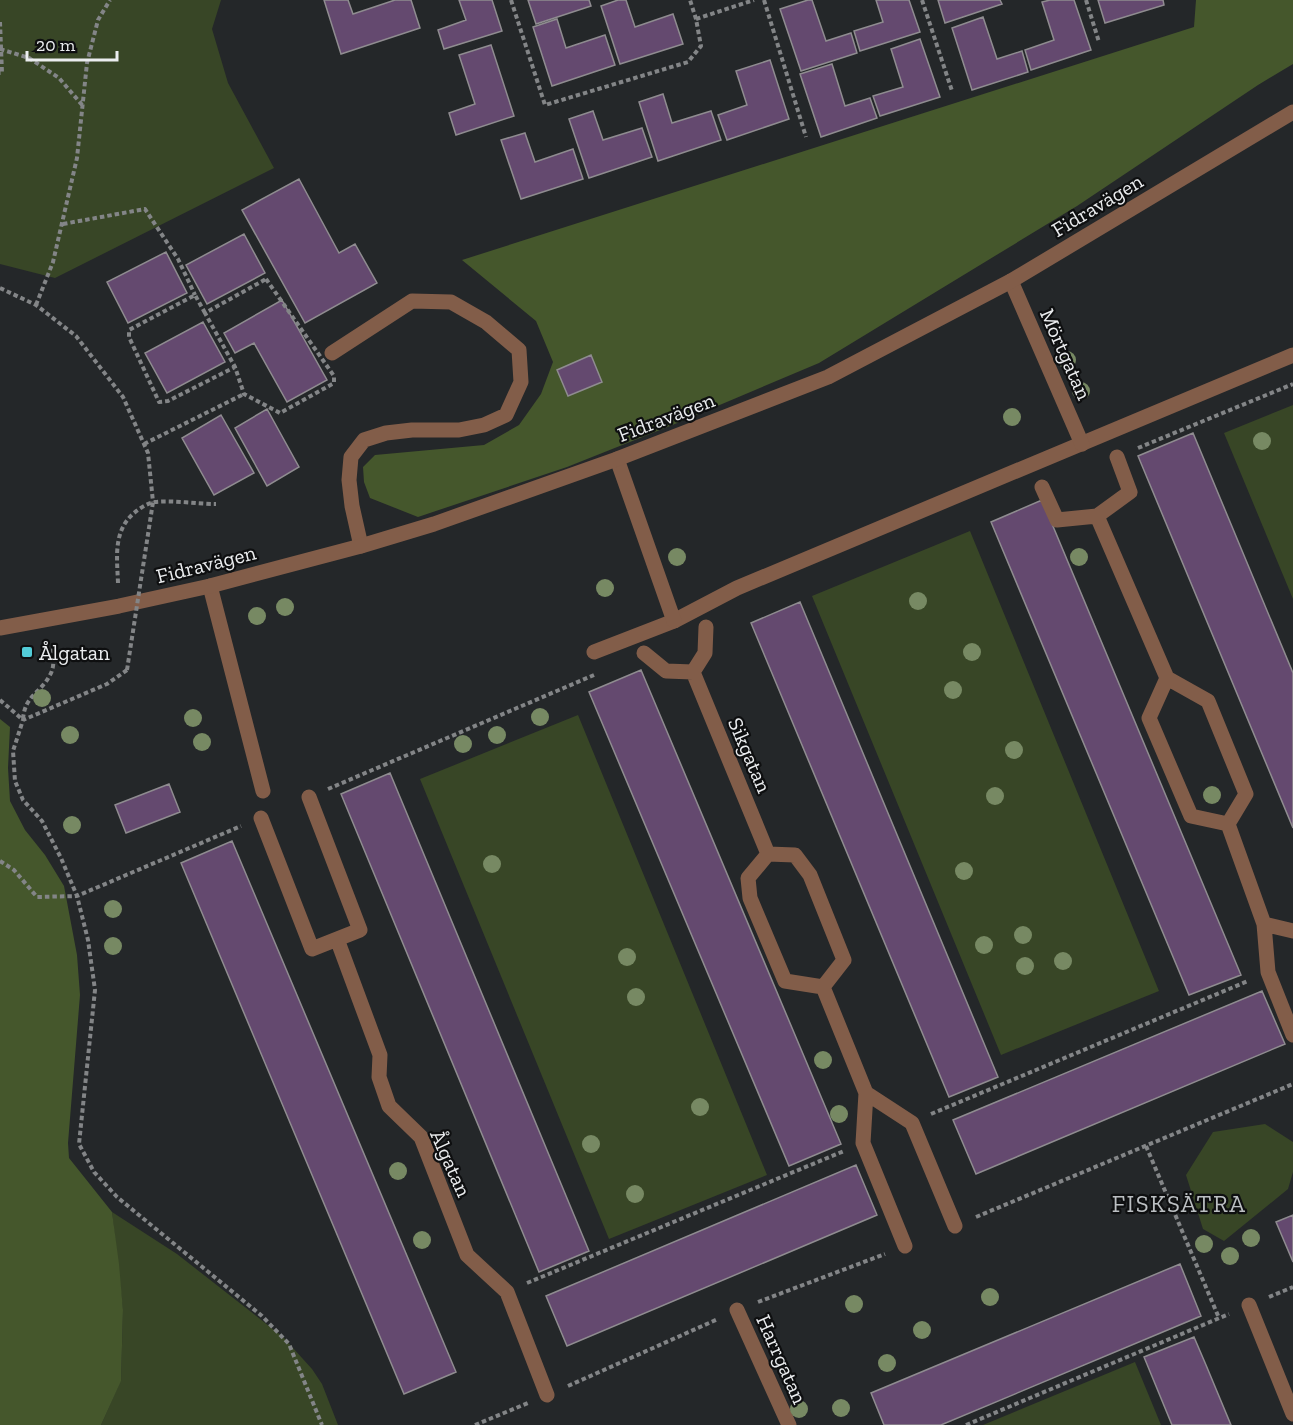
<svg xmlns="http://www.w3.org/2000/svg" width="1293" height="1425" font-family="'Zilla Slab',serif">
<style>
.green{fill:#384626}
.forest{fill:#45572c}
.building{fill:#64496f;stroke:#8f8c90;stroke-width:1.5}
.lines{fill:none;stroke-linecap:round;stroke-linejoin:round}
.path{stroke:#838587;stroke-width:4;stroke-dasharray:4.5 3;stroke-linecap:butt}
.service{stroke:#825d49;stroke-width:15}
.minor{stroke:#825d49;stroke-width:15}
.tertiary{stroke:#825d49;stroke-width:15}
.path-bridge{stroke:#838587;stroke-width:4;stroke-dasharray:4.5 3;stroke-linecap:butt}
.tree{fill:#778963}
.poi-dot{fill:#52cbd7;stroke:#0e0f10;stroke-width:2}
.labels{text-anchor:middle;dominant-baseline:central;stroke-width:4.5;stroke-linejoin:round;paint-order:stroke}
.street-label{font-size:21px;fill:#ebedef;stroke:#0e0f10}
.poi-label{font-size:21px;fill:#ebedef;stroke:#0e0f10;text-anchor:start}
.quarter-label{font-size:24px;letter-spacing:1.5px;fill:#bbbfc2;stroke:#0e0f10}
</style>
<rect width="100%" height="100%" fill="#242729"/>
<!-- green -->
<path class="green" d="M 0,0 L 221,0 L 212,29 L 228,83 L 274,168 L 55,278 L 0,264 Z
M 1293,405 L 1293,599 L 1224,433 Z
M 970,531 L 1159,991 L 1001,1055 L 812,596 Z
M 578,715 L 767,1175 L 609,1239 L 420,779 Z
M 1265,1124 L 1293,1142 L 1293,1172 L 1288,1189 L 1224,1241 L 1203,1229 L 1186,1175 L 1213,1132 Z
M 112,1212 L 177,1254 L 283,1337 L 312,1369 L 322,1384 L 338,1425 L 101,1425 L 121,1380 L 123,1310 Z
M 1135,1362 L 1161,1425 L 983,1425 Z"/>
<!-- forest -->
<path class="forest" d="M 1196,0 L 1293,0 L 1293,64 L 1258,85 L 1077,206 L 819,363 L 670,426 L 567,467 L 418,517 L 370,498 L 364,482 L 363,467 L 375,455 L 484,445 L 519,425 L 541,394 L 553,362 L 536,321 L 462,260 L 1194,27 Z
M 0,719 L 10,727 L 8,768 L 10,801 L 25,830 L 45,855 L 64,886 L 77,955 L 80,995 L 68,1143 L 69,1158 L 112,1212 L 119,1264 L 123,1310 L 121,1381 L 101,1425 L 0,1425 Z"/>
<!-- building -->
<path class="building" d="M 324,0 L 348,0 L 353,14 L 395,0 L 411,0 L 420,28 L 341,54 Z
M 459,0 L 492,0 L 502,31 L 444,49 L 438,30 L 466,20 Z
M 528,0 L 589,0 L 591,6 L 536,24 Z
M 618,0 L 626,0 L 635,27 L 673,14 L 683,44 L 620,64 L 601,6 Z
M 808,0 L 812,0 L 826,41 L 851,33 L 857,53 L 801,71 L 780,9 Z
M 876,0 L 909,0 L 920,32 L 860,51 L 854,31 L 883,22 Z
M 938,0 L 1000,0 L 1002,4 L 945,23 Z
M 1050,0 L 1074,0 L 1091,50 L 1031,70 L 1025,50 L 1054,40 L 1042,2 Z
M 1098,0 L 1163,0 L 1164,5 L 1105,23 Z
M 983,17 L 997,59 L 1022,51 L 1028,72 L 972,90 L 952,28 Z
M 557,19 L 566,48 L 605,35 L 615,65 L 552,86 L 533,27 Z
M 920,39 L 940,97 L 880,116 L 873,96 L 903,87 L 891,49 Z
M 491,45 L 514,116 L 456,135 L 449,113 L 475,104 L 459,55 Z
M 770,60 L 789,119 L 727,140 L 718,115 L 747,105 L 736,71 Z
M 832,64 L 845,106 L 870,98 L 877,118 L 821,137 L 800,74 Z
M 663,94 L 672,123 L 711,111 L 721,140 L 658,161 L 639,102 Z
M 593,111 L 603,140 L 642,128 L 652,157 L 589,178 L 569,119 Z
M 525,133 L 535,162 L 573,149 L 583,179 L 521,199 L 501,140 Z
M 299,179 L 339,253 L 355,244 L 377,283 L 305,323 L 242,210 Z
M 244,234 L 265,273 L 207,304 L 186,265 Z
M 166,252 L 187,293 L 128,323 L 107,282 Z
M 282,300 L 327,380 L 287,402 L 254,343 L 235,353 L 224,333 Z
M 203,322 L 225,362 L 167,393 L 145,353 Z
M 591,355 L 602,382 L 568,396 L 557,370 Z
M 267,409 L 299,467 L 267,486 L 235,428 Z
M 221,415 L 254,473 L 214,495 L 182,438 Z
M 1193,433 L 1293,673 L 1293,828 L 1138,456 Z
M 1042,500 L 1241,975 L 1189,995 L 991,522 Z
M 800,602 L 998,1077 L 949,1097 L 751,623 Z
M 641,670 L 841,1144 L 789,1166 L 589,692 Z
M 390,773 L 589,1251 L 539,1272 L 341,794 Z
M 169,784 L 180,812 L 126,833 L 115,805 Z
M 232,841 L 456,1372 L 404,1394 L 181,863 Z
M 1262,991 L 1285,1044 L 976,1174 L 953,1120 Z
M 856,1165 L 877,1215 L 567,1346 L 546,1296 Z
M 1293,1215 L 1293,1262 L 1276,1222 Z
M 1180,1264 L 1201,1316 L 941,1425 L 884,1425 L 871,1393 Z
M 1194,1337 L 1206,1365 L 1231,1425 L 1172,1425 L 1144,1357 Z"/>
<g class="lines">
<!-- path -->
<path class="path" d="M 511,0 L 545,105 L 688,62 L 701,46 L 696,19 L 690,0
M 764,0 L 806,137
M 922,0 L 952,91
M 1086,0 L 1099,42
M 696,19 L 754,0
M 0,22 L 2,73 L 0,73
M 0,49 L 29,58 L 59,78 L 83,106
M 63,224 L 145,209 L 178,259 L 195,295
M 266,279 L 334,376 L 334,383 L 280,413 L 244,394 L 235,367 L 205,313 Z
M 0,288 L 36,305 L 76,336 L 123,397 L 148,453 L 153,502
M 36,305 L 53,262 L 77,158 L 87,63 L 98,20 L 110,0
M 205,313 L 195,295 L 129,330 L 129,337 L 159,402 L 168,401 L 235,367
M 144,444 L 244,394
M 1138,448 L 1293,384
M 118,583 C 117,557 113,531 134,513 C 140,508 148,503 155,502 C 174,500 197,504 216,504
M 127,670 L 107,684 L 23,720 L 13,751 L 15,781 L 23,800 L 42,821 L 61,858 L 77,896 L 88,940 L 95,990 L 79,1144 L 94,1172 L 117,1197 L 262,1316 L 289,1344 L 322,1425
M 0,700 L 22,719
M 23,719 C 25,695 40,694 50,675 C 55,667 53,656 53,647
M 328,789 L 594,675
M 0,861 L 14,870 L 37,897 L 77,896 L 241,826
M 931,1114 L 1248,981
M 1146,1146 L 1219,1318
M 976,1217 L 1293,1084
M 527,1283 L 844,1151
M 1269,1297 L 1293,1287
M 758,1302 L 885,1254
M 568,1386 L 718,1319
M 475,1425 L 528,1403
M 966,1425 L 1229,1314"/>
<!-- service -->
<path class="service" d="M 332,353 L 412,301 L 451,302 L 486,322 L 519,350 L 521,382 L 506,415 L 484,425 L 459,430 L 412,430 L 386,433 L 364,440 L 351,457 L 349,480 L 352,506 L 361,546
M 1042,487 L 1057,520 L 1097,516 L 1130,492 L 1117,457
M 1097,516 L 1167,678 L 1208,701 L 1246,794 L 1228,824 L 1191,816 L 1149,718 L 1167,678
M 594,652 L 674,621 L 737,588 L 1293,355
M 644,653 L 666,671 L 693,672 L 705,653 L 706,627
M 693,672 L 768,854
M 261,818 L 312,949 L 360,930 L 309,797
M 1228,824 L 1264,924 L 1293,931
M 768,854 L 795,855 L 810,875 L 844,960 L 823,987 L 785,981 L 750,898 L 748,878 Z
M 1264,924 L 1268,972 L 1293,1035
M 337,939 L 380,1055 L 379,1077 L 389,1106 L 421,1137 L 467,1255 L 507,1292 L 547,1395
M 823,987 L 866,1093
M 905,1246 L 863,1143 L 866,1093 L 912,1123 L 955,1226
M 1249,1305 L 1293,1414
M 737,1310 L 789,1425"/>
<!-- minor -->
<path class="minor" d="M 1011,281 L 1082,444
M 617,459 L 674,621
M 210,586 L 263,791"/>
<!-- tertiary -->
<path class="tertiary" d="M 0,628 L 119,606 L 210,586 L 361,546 L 434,524 L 617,459 L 828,377 L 1011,281 L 1293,112"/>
<!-- path-bridge -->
<path class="path-bridge" d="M 127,670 L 153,502"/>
</g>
<!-- trees -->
<g class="tree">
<circle cx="1067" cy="360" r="9"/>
<circle cx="1081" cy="391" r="9"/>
<circle cx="1012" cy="417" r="9"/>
<circle cx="1262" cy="441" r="9"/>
<circle cx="677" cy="557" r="9"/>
<circle cx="1079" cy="557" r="9"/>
<circle cx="605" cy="588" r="9"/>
<circle cx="918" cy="601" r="9"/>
<circle cx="285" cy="607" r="9"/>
<circle cx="257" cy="616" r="9"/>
<circle cx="972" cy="652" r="9"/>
<circle cx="953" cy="690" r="9"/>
<circle cx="42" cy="698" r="9"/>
<circle cx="540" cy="717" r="9"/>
<circle cx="193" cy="718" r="9"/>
<circle cx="70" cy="735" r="9"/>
<circle cx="497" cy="735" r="9"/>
<circle cx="202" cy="742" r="9"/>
<circle cx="463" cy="744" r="9"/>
<circle cx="1014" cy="750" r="9"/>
<circle cx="1212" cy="795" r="9"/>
<circle cx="995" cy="796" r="9"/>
<circle cx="72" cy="825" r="9"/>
<circle cx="492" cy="864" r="9"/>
<circle cx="964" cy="871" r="9"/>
<circle cx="113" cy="909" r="9"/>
<circle cx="1023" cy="935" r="9"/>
<circle cx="984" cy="945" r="9"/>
<circle cx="113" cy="946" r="9"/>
<circle cx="627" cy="957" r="9"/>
<circle cx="1063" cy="961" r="9"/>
<circle cx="1025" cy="966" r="9"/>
<circle cx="636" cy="997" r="9"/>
<circle cx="823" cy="1060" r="9"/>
<circle cx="700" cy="1107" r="9"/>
<circle cx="839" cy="1114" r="9"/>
<circle cx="591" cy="1144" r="9"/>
<circle cx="398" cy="1171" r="9"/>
<circle cx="635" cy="1194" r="9"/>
<circle cx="1251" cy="1238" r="9"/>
<circle cx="422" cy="1240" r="9"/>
<circle cx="1204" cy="1244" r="9"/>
<circle cx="1230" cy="1256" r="9"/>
<circle cx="990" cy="1297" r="9"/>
<circle cx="854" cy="1304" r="9"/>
<circle cx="922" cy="1330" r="9"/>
<circle cx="887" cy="1363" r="9"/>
<circle cx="841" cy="1408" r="9"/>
<circle cx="799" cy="1409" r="9"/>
</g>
<!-- markers -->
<rect class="poi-dot" x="21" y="646" width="12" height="12" rx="3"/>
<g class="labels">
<!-- street labels -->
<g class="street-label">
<text transform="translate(1097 205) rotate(-31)">Fidravägen</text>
<text transform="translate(1066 354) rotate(66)">Mörtgatan</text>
<text transform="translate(666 417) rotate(-21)">Fidravägen</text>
<text transform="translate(206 564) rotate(-14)">Fidravägen</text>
<text transform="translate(750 755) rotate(67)">Sikgatan</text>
<text transform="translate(451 1163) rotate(66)">Ålgatan</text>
<text transform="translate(782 1359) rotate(66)">Harrgatan</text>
</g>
<!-- poi labels -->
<g class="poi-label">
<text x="39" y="652">Ålgatan</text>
</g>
<!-- quarter labels -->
<g class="quarter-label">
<text x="1179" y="1203">FISKSÄTRA</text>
</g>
</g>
<!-- scale -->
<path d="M27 51v9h90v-9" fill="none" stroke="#ebedef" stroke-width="3"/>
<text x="36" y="51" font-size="18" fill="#ebedef" stroke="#0e0f10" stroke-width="4.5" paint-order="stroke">20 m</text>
</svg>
